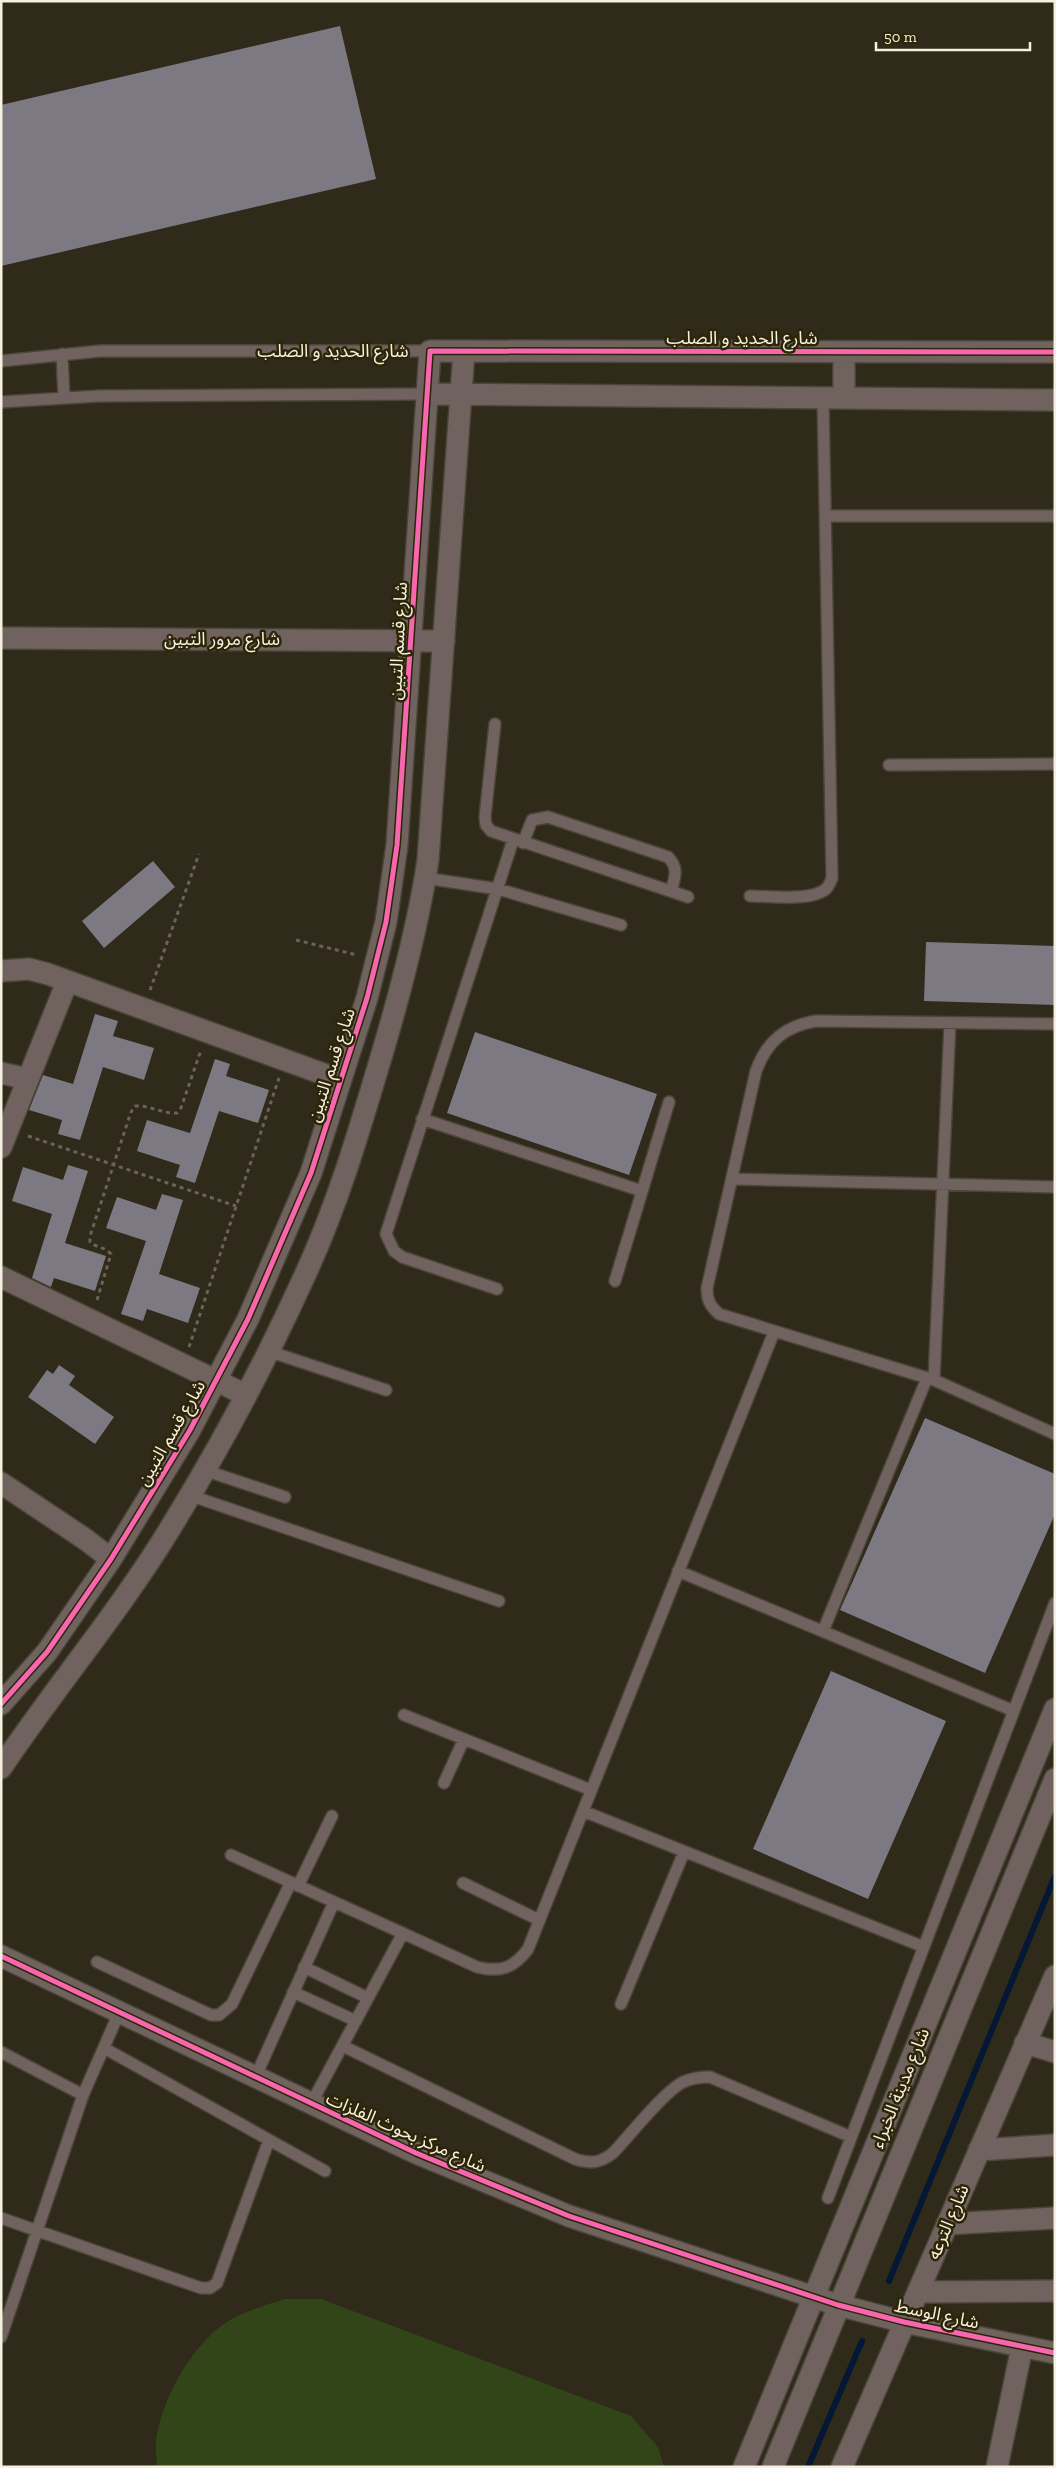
<svg xmlns="http://www.w3.org/2000/svg" width="1056" height="2468" font-family="'Zilla Slab','Noto Sans Arabic',serif">
<style>
.green{fill:#324518}
.lines{fill:none;stroke-linecap:round;stroke-linejoin:round}
.stream{stroke:#041835;stroke-width:6}
.building{fill:#7d7982}
.lane-casing{stroke:#494537;stroke-width:14}
.street-casing{stroke:#494537;stroke-width:24}
.path{stroke:#6b635b;stroke-width:3;stroke-dasharray:4 4;stroke-linecap:butt}
.lane{stroke:#70635f;stroke-width:11}
.street{stroke:#70635f;stroke-width:21}
.cycleway-casing{stroke:#2d2507;stroke-width:8}
.cycleway{stroke:#f766af;stroke-width:5}
.labels{text-anchor:middle;dominant-baseline:central;stroke-width:5;stroke-linejoin:round;paint-order:stroke}
.street-label{font-size:18px;fill:#f5f1df;stroke:#2d2507}
</style>
<rect width="100%" height="100%" fill="#2f2a1a"/>
<!-- green -->
<path class="green" d="M 285,2299 L 321,2299 L 631,2416 L 658,2447 L 664,2467 L 157,2467 C 157,2458 155,2448 156,2440 C 162,2399 189,2351 221,2326 C 239,2312 264,2306 285,2299 Z"/>
<g class="lines">
<!-- stream -->
<path class="stream" d="M 889,2281 L 1055,1876
M 808,2467 L 862,2341"/>
</g>
<!-- building -->
<path class="building" d="M 340,26 L 376,179 L 1,266 L 1,105 Z
M 153,861 L 175,887 L 104,948 L 82,921 Z
M 926,942 L 1055,946 L 1055,1005 L 924,1001 Z
M 95,1014 L 118,1021 L 113,1036 L 154,1048 L 144,1080 L 103,1067 L 80,1140 L 58,1134 L 62,1120 L 29,1110 L 43,1075 L 73,1084 Z
M 475,1032 L 657,1094 L 629,1175 L 447,1113 Z
M 215,1059 L 230,1064 L 226,1076 L 269,1090 L 258,1123 L 219,1111 L 195,1183 L 176,1177 L 180,1165 L 137,1151 L 147,1120 L 190,1133 Z
M 68,1165 L 88,1171 L 65,1243 L 106,1256 L 95,1291 L 54,1278 L 51,1287 L 32,1278 L 52,1214 L 12,1201 L 23,1167 L 63,1180 Z
M 162,1194 L 183,1200 L 159,1274 L 200,1288 L 188,1323 L 147,1309 L 143,1321 L 121,1314 L 146,1241 L 106,1228 L 117,1197 L 156,1210 Z
M 59,1365 L 75,1376 L 69,1385 L 114,1417 L 95,1444 L 28,1397 L 47,1370 L 53,1374 Z
M 925,1418 L 1055,1474 L 1055,1514 L 985,1673 L 840,1610 Z
M 831,1671 L 946,1721 L 868,1899 L 753,1849 Z"/>
<g class="lines">
<!-- lane casing -->
<g class="lane-casing">
<path id="lane" d="M 62,354 L 64,398
M 1,361 L 100,351 L 430,351
M 1,402 L 99,396 L 426,394
M 825,516 L 1055,516
M 495,724 L 485,817 L 486,825 L 491,831 L 688,897
M 889,765 L 1055,764
M 523,843 L 532,820 L 548,817 L 668,857 C 679,868 675,878 671,891
M 425,878 L 498,889 L 621,925
M 750,896 C 769,896 813,902 827,888 C 829,885 831,881 832,878 L 823,398
M 1055,1024 L 816,1021 C 785,1026 767,1041 756,1071 L 707,1288 C 707,1300 710,1306 719,1314 L 934,1380 L 1055,1434
M 422,1119 L 642,1191
M 732,1179 L 1055,1187
M 615,1281 L 669,1102
M 497,1289 L 402,1257 L 394,1251 L 386,1234 L 513,840
M 268,1351 L 386,1390
M 934,1380 L 950,1023
M 204,1470 L 285,1497
M 189,1495 L 499,1601
M 678,1571 L 1014,1711
M 823,1631 L 927,1378
M 404,1715 L 591,1790
M 444,1783 L 464,1739
M 583,1811 L 924,1947
M 231,1855 L 477,1967 C 500,1973 514,1968 528,1949 L 774,1332
M 463,1883 L 539,1920
M 298,1886 L 332,1816
M 97,1962 L 211,2015 L 219,2015 L 232,2004 L 291,1882
M 304,1967 L 368,1998
M 293,1992 L 356,2021
M 621,2004 L 684,1852
M 343,2046 L 575,2159 C 591,2164 600,2163 613,2153 C 629,2136 664,2092 683,2082 C 692,2078 700,2077 710,2077 L 851,2137
M 104,2048 L 325,2171
M 1,2052 L 83,2095
M 255,2078 L 334,1902
M 311,2104 L 403,1933
M 828,2198 L 1055,1603
M 1,2218 L 201,2288 L 210,2288 L 217,2283 L 269,2140
M 1,2337 L 83,2095 L 119,2013"/>
</g>
<!-- street casing -->
<g class="street-casing">
<path id="street" d="M 844,352 L 844,398
M 426,394 L 1055,400
M 1,638 L 444,641
M 1,971 L 29,969 L 48,974 L 340,1080
M 1,1073 L 28,1079
M 1,1147 L 67,982
M 1,1277 L 246,1395
M 1,1483 L 85,1539 L 111,1559
M 1,1704 L 47,1652 L 111,1559 L 190,1430 L 248,1319 L 311,1173 L 367,998 L 386,922 L 397,845 L 430,351 L 1055,352
M 1,1768 C 56,1686 120,1611 171,1527 C 221,1446 266,1361 305,1275 C 338,1204 360,1128 382,1054 C 401,990 418,926 428,860 L 464,351
M 1,1956 L 416,2153 L 569,2216 L 838,2305 L 904,2322 L 1055,2353
M 1025,2043 L 1055,2052
M 979,2150 L 1055,2145
M 947,2224 L 1055,2218
M 918,2292 L 1055,2291
M 744,2467 L 1055,1709
M 773,2467 L 1055,1779
M 842,2467 L 1055,1976
M 997,2467 L 1022,2347"/>
</g>
<!-- path -->
<path class="path" d="M 296,940 L 357,955
M 150,990 L 199,854
M 28,1136 L 236,1206
M 97,1300 L 111,1254 C 105,1247 97,1248 90,1242 L 90,1236 L 131,1112 L 135,1106 C 150,1105 162,1114 177,1113 L 181,1108 L 201,1050
M 189,1347 L 279,1078"/>
<!-- lane -->
<use href="#lane" class="lane"/>
<!-- street -->
<use href="#street" class="street"/>
<!-- cycleway casing -->
<g class="cycleway-casing">
<path id="cycleway" d="M 1,1704 L 47,1652 L 111,1559 L 190,1430 L 248,1319 L 311,1173 L 367,998 L 386,922 L 397,845 L 430,351 L 1055,352
M 1,1956 L 416,2153 L 569,2216 L 838,2305 L 904,2322 L 1055,2353"/>
</g>
<!-- cycleway -->
<use href="#cycleway" class="cycleway"/>
</g>
<g class="labels">
<!-- street labels -->
<g class="street-label">
<text x="742" y="338">شارع الحديد و الصلب</text>
<text x="333" y="351">شارع الحديد و الصلب</text>
<text x="222" y="639">شارع مرور التبين</text>
<text transform="translate(398 641) rotate(-87)">شارع قسم التبين</text>
<text transform="translate(331 1065) rotate(-72)">شارع قسم التبين</text>
<text transform="translate(171 1433) rotate(-60)">شارع قسم التبين</text>
<text transform="translate(900 2088) rotate(-68)">شارع مدينة الخبراء</text>
<text transform="translate(406 2132) rotate(24)">شارع مركز بحوث الفلزات</text>
<text transform="translate(948 2222) rotate(-67)">شارع الترعه</text>
<text transform="translate(937 2314) rotate(12)">شارع الوسط</text>
</g>
</g>
<!-- border -->
<rect width="1056" height="2468" fill="none" stroke="#f5f1df" stroke-width="5"/>
<!-- scale -->
<path d="M876 42v8h154v-8" fill="none" stroke="#f5f1df" stroke-width="2.5"/>
<text x="884" y="42" font-size="15" fill="#f5f1df" stroke="#2d2507" stroke-width="4" paint-order="stroke">50 m</text>
</svg>
